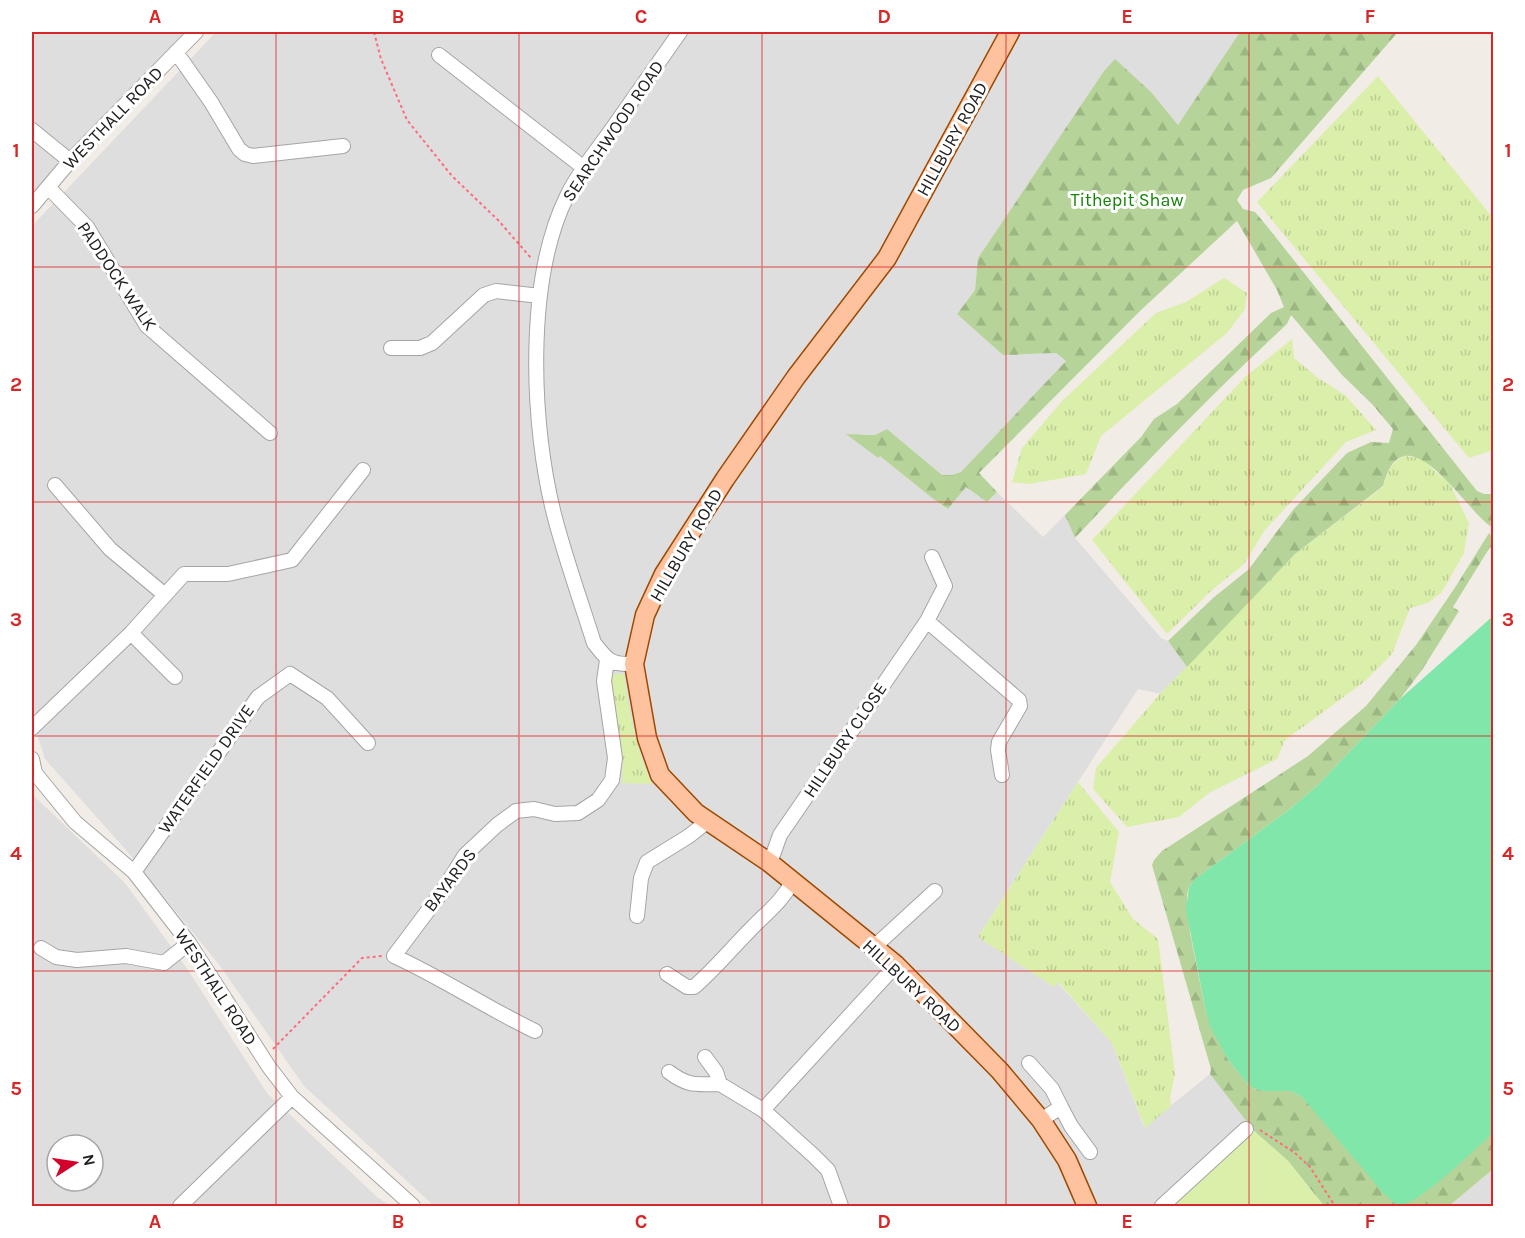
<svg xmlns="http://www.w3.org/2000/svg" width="1525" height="1238" font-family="Karla,sans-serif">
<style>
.residential{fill:#dfdede;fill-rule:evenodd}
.grass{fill:url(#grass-tufts)}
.forest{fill:url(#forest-firs)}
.garden{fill:#daefaa}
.pitch{fill:#80e6a9}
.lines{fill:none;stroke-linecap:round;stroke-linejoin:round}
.minor-casing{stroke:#a5a5a5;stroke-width:16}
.major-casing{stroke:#9e4900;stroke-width:21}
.path{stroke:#ff6b7a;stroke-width:2;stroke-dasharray:3 3;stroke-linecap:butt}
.minor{stroke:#fff;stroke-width:14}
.major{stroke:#ffc29f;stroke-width:18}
.grid{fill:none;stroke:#d62828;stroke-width:1.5;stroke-opacity:0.55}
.labels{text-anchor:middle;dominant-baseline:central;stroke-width:6;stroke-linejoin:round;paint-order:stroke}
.street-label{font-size:18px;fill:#212121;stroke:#fff}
.park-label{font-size:18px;fill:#148405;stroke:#fff}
.neatline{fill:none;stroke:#d62828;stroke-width:2}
.grid-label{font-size:20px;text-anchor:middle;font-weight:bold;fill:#d62828}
</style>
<defs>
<pattern id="grass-tufts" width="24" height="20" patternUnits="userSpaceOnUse" patternTransform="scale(1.5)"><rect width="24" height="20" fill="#daefaa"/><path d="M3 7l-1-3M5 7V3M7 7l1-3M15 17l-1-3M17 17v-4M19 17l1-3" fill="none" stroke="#bbcd92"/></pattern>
<pattern id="forest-firs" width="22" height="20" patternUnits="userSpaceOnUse" patternTransform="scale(1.5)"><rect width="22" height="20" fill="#b6d499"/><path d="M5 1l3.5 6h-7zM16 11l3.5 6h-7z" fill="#9cb684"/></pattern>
</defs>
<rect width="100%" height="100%" fill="#f2ece7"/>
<!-- residential -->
<path class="residential" d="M 32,32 L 187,32 L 77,144 L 32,195 Z
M 216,32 L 1240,32 L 1178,126 L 1151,92 L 1104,71 L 978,258 L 975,290 L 957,313 L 1003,355 L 1056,353 L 1066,361 L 961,473 L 952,475 L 942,475 L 887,429 L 875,435 L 862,434 L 878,457 L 879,455 L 932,498 L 948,509 L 966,487 L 987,502 L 997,492 L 1043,537 L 1065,515 L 1075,538 L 1161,638 L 1168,641 L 1187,667 L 1160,694 L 1138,689 L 978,937 L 1054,987 L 1057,982 L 1112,1043 L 1144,1127 L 1210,1074 L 1247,1121 L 1162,1201 L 1154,1206 L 434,1206 L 304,1086 L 220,966 L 126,850 L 45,759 L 32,718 L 32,226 Z
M 32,794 L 125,883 L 186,967 L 267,1093 L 377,1197 L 391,1206 L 32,1206 ZM 57,1145 L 93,1145 L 93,1181 L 57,1181 Z
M 1493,1169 L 1493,1206 L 1449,1206 Z"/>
<!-- grass -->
<path class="grass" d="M 1378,76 L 1493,218 L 1493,450 L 1469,458 L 1257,202 Z
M 1224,278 L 1247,293 L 1245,309 L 1227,333 L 1101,436 L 1086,474 L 1029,484 L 1012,482 L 1022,448 L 1063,400 L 1156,313 L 1186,302 Z
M 1292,339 L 1294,358 L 1318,378 L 1345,395 L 1376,430 L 1346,442 L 1265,530 L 1244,564 L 1211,591 L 1167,634 L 1092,540 L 1245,377 Z
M 1405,456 L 1421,458 L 1438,474 L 1449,482 L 1469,523 L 1464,553 L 1442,592 L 1428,603 L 1410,608 L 1392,654 L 1364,682 L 1285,740 L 1277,759 L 1209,793 L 1179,817 L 1127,827 L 1093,789 L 1096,768 L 1160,694 L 1295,554 L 1383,487 C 1387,472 1391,462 1405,456 Z
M 613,674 L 624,674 C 629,713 636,749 652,784 L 622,783 L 623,761 L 610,681 Z
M 1078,782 L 1119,832 L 1110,882 L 1133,919 L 1158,939 L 1175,1074 L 1170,1098 L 1171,1106 L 1145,1128 L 1112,1043 L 1058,982 L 1054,987 L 978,937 Z"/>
<!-- forest -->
<path class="forest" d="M 1240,32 L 1398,32 L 1271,178 L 1243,190 L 1237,200 L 1243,209 L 1255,212 L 1266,225 L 1477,491 L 1484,494 L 1493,494 L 1493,524 L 1490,526 C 1464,508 1404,406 1383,486 L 1295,554 L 1187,667 L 1168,641 L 1213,598 L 1249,569 L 1293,510 L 1347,453 L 1371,442 L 1389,443 L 1393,429 L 1372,404 L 1342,375 L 1291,315 L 1287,324 C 1214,392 1144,464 1075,538 L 1065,515 L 1141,437 L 1154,419 L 1177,404 L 1271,313 L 1284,307 L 1277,290 L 1237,221 L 1140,311 L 979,473 L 997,492 L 987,502 L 966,487 L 948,509 L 932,498 L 880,456 L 878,458 L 846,434 L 875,435 L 887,429 L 942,475 L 952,475 L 961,472 L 1066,361 L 1056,353 L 1003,355 L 957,314 L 975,290 L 978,258 L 1104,71 L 1115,59 L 1151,92 L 1178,125 Z
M 1489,533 L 1493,538 L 1493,550 L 1490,547 L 1453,607 L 1459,611 L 1422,670 L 1400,699 L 1318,785 L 1290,809 L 1195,879 L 1189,887 L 1187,895 L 1190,933 L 1206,1012 L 1227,1058 L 1246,1082 L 1253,1088 L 1265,1091 L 1292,1091 L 1303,1098 L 1321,1117 L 1420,1196 L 1493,1133 L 1493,1169 L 1449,1206 L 1324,1206 L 1288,1161 L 1254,1131 L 1210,1074 L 1211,1069 L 1152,865 L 1154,860 L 1162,851 L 1308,756 L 1366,706 L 1416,645 L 1456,586 Z"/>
<!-- garden -->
<path class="garden" d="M 1254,1131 L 1288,1161 L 1324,1206 L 1171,1206 Z"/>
<!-- pitch -->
<path class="pitch" d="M 1493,616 L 1493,1133 C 1475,1149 1419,1205 1398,1206 L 1384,1194 L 1303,1098 L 1292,1091 L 1265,1091 L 1253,1088 L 1246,1082 L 1227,1058 L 1210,1026 L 1206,1012 L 1186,910 L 1189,887 L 1195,879 L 1290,809 L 1318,785 L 1400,699 Z"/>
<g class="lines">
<!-- minor casing -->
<g class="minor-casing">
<path id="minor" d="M 176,52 L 211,102 L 239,149 L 245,154 L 253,156 L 343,146
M 439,55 L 584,168
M 32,130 L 70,161
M 48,187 L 87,227 L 147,326 L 270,433
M 32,206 L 70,161 L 196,32
M 391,348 L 420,348 L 432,343 L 484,295 L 496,291 L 540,296
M 55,485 L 110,549 L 165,595
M 927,621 L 1019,700 L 1020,706 L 999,742 L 998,750 L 1002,775
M 131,633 L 175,677
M 634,664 C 611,665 608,661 594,643 C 581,602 566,560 555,518 C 531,427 525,281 567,196 C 577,175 593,155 607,136 C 632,101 656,66 680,32
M 32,728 L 131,633 L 184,574 L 228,574 L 292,560 L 363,470
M 32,759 L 35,773 L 75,822 L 134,872 L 189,943 L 269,1067 L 292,1097 L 413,1206
M 770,863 L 780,835 L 927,621 L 945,586 L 932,557
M 134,872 L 258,697 L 290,674 L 327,698 L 368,743
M 637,916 L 641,878 L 647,862 L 689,836 L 708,821
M 874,947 L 935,891
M 41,948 L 56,957 L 77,960 L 126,956 L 164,963 L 189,943
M 667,974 L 687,987 L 694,987 C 714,970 731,949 750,930 C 767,912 780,904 793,881
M 535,1031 C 487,1008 442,978 394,956 L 442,892 L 465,855 L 497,825 L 516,811 L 534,809 L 555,814 L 578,813 L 598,800 L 612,780 L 615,758 L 604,681 L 607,660
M 705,1057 L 716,1072 L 720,1084 L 763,1110 L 814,1156 L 828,1170 L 841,1206
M 1029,1063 L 1052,1089 L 1061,1107 L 1041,1120
M 669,1072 C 689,1087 696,1084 720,1084
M 1061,1107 L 1071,1126 L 1090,1152
M 763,1110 L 896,965
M 180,1206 L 292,1097
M 1162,1206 L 1246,1129"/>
</g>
<!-- major casing -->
<g class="major-casing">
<path id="major" d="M 1010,32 L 887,258 L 796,377 L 725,479 L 664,574 L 645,615 L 634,664 L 647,738 L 660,775 L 696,813 L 770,863 L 896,965 L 1000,1071 L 1041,1120 L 1067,1160 L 1087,1206"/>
</g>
<!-- path -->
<path class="path" d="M 374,32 L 381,59 L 407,120 L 452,176 L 498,220 L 531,258
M 273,1049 L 362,958 L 382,956
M 1260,1130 L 1295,1153 L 1310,1167 L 1335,1206"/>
<!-- minor -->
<use href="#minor" class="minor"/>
<!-- major -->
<use href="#major" class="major"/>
</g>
<!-- grid -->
<path class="grid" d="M 276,32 L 276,1206M 519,32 L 519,1206M 762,32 L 762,1206M 1006,32 L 1006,1206M 1249,32 L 1249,1206M 32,267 L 1494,267M 32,502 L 1494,502M 32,736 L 1494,736M 32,971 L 1494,971"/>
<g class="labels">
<!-- street labels -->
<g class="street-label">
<text transform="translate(113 118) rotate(-46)">WESTHALL ROAD</text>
<text transform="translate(613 131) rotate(-56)">SEARCHWOOD ROAD</text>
<text transform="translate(952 139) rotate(-61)">HILLBURY ROAD</text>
<text transform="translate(117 276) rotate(56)">PADDOCK WALK</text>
<text transform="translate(686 545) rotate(-60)">HILLBURY ROAD</text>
<text transform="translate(845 740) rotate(-56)">HILLBURY CLOSE</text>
<text transform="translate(206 769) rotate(-55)">WATERFIELD DRIVE</text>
<text transform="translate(450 880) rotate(-53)">BAYARDS</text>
<text transform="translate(912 986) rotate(43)">HILLBURY ROAD</text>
<text transform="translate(216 987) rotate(57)">WESTHALL ROAD</text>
</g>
<!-- park labels -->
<g class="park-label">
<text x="1127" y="200">Tithepit Shaw</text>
</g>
</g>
<!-- border -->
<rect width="1525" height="1238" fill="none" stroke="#ffffff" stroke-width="66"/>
<!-- north arrow -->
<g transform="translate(75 1163) rotate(78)"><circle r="28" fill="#ffffff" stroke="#a6a6a6" stroke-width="1.5"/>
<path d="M0-4.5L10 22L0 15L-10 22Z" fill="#d2002b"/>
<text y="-9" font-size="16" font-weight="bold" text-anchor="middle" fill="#212121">N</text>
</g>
<rect x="33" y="33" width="1459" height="1172" class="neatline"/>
<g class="grid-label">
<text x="155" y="23">A</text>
<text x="398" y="23">B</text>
<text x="641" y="23">C</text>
<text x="884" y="23">D</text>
<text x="1127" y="23">E</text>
<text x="1370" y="23">F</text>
<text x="16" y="157">1</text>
<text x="1508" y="157">1</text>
<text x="16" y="391">2</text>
<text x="1508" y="391">2</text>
<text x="16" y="626">3</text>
<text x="1508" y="626">3</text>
<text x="16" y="860">4</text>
<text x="1508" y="860">4</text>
<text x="16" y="1095">5</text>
<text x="1508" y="1095">5</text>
<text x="155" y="1228">A</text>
<text x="398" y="1228">B</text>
<text x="641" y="1228">C</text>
<text x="884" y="1228">D</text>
<text x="1127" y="1228">E</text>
<text x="1370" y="1228">F</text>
</g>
</svg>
